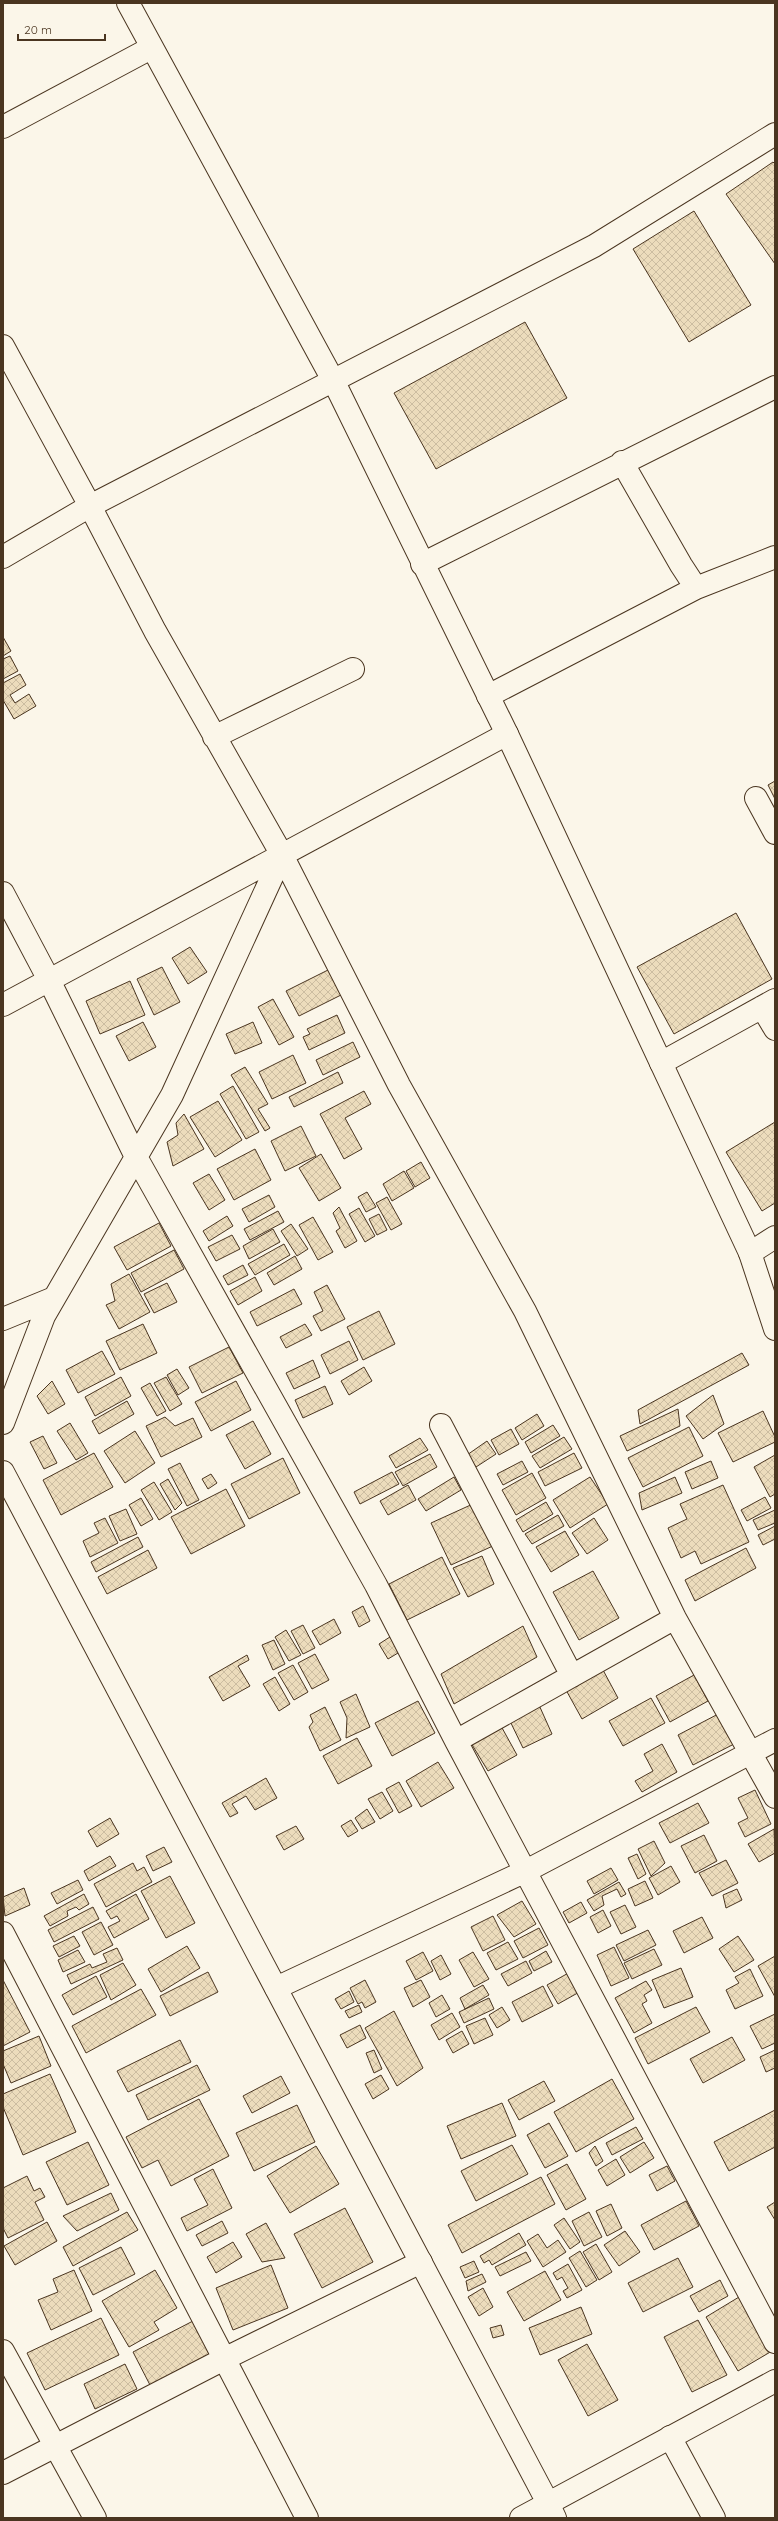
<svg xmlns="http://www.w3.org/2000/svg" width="778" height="2521" font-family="Quicksand,sans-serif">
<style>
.building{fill:url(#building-cross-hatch);stroke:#4a3520}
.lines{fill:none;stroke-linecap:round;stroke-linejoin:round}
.minor-casing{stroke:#4a3520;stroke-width:24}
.tertiary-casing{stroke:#4a3520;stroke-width:24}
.minor{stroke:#fbf6e9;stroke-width:22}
.tertiary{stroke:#fbf6e9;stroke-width:22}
</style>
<defs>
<pattern id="building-cross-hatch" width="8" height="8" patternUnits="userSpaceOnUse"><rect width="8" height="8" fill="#ecdcbc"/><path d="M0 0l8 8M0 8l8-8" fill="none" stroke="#ccbda1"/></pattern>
</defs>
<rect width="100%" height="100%" fill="#fbf6e9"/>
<!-- building -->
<path class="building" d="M 773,162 L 775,164 L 775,264 L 726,194 Z
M 694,211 L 751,305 L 689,342 L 633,249 Z
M 525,322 L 567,398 L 436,469 L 394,393 Z
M 3,637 L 11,651 L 3,656 Z
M 10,656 L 18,671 L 3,679 L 3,659 Z
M 20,674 L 26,685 L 10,695 L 15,703 L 29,694 L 36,706 L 14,719 L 3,700 L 3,683 Z
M 775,781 L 775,799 L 768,785 Z
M 736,913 L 772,979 L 674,1034 L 637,967 Z
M 190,947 L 207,972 L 188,984 L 172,958 Z
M 162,967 L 180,1002 L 154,1015 L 137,979 Z
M 330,969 L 343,994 L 299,1016 L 286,991 Z
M 130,981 L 145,1015 L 100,1034 L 86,1001 Z
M 273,999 L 294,1037 L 279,1045 L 258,1007 Z
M 337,1015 L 345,1033 L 309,1050 L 303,1037 L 310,1034 L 307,1029 Z
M 143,1022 L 156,1047 L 129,1061 L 116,1036 Z
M 253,1022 L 262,1043 L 235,1054 L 226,1034 Z
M 353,1042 L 360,1057 L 323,1075 L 316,1060 Z
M 293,1055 L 306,1083 L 272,1099 L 259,1072 Z
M 245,1067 L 268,1104 L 258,1109 L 270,1128 L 265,1131 L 231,1075 Z
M 338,1072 L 343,1083 L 294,1107 L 289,1097 Z
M 233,1086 L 259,1132 L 246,1139 L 220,1094 Z
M 364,1091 L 371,1104 L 345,1118 L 362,1149 L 344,1159 L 320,1114 Z
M 218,1101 L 242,1140 L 215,1157 L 190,1117 Z
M 184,1114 L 204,1149 L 173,1166 L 167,1142 L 178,1135 L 176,1123 Z
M 775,1122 L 775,1203 L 762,1211 L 726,1152 Z
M 301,1126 L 316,1156 L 285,1171 L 271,1141 Z
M 255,1149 L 271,1180 L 234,1200 L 217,1169 Z
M 321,1154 L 341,1188 L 319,1201 L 299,1168 Z
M 421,1162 L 430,1178 L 415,1187 L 406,1171 Z
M 404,1171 L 414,1188 L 392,1201 L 383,1184 Z
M 209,1174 L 225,1200 L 209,1210 L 193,1183 Z
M 367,1192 L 376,1207 L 366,1212 L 358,1197 Z
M 269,1195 L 275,1207 L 249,1222 L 242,1209 Z
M 387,1197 L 402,1224 L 391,1230 L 376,1203 Z
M 339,1207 L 357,1241 L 345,1248 L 336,1231 L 340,1228 L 333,1213 Z
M 359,1208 L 375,1236 L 365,1242 L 349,1214 Z
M 278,1211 L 284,1222 L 250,1240 L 244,1229 Z
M 379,1214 L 387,1230 L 377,1235 L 369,1219 Z
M 227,1216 L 233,1226 L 209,1241 L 203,1231 Z
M 313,1217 L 333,1252 L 318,1260 L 299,1225 Z
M 159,1223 L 171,1246 L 127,1270 L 114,1247 Z
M 291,1224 L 308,1249 L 297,1256 L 281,1231 Z
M 273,1229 L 280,1242 L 249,1259 L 243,1246 Z
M 232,1235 L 240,1249 L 216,1261 L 208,1247 Z
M 284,1244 L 290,1255 L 255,1275 L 248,1264 Z
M 174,1250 L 184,1269 L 141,1292 L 131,1273 Z
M 295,1256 L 302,1269 L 274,1285 L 267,1273 Z
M 243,1265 L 248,1275 L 228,1285 L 223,1276 Z
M 129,1274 L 150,1312 L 119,1329 L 106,1305 L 115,1301 L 111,1284 Z
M 255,1277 L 262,1291 L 238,1305 L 230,1291 Z
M 167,1283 L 177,1302 L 154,1313 L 144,1294 Z
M 327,1285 L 345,1319 L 321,1331 L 313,1316 L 323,1311 L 314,1292 Z
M 294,1289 L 302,1304 L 257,1326 L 250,1312 Z
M 379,1311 L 395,1344 L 363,1360 L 347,1327 Z
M 143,1324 L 157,1353 L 120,1370 L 106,1341 Z
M 305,1324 L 312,1335 L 286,1348 L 280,1337 Z
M 349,1341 L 358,1360 L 330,1374 L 321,1355 Z
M 229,1347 L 243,1373 L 202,1393 L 189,1367 Z
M 102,1351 L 115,1374 L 78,1393 L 66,1370 Z
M 742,1353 L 749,1365 L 640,1424 L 638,1410 Z
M 313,1360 L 320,1377 L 294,1389 L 286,1373 Z
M 364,1367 L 372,1381 L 349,1395 L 341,1381 Z
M 177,1369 L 189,1388 L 178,1395 L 167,1375 Z
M 121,1377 L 131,1396 L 95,1416 L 85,1397 Z
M 166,1377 L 182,1404 L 170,1411 L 154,1383 Z
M 52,1381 L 65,1404 L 48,1414 L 37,1396 Z
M 236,1381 L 251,1410 L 211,1431 L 195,1402 Z
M 150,1383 L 166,1411 L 157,1416 L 141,1388 Z
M 325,1386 L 333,1404 L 303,1418 L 295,1400 Z
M 713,1395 L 724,1424 L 703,1439 L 686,1416 Z
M 127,1401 L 134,1414 L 99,1434 L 92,1421 Z
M 678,1409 L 680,1426 L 627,1451 L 620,1436 Z
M 763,1411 L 775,1437 L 775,1442 L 733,1462 L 718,1433 Z
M 537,1414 L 544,1426 L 522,1440 L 515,1428 Z
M 165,1417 L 175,1426 L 193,1418 L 202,1437 L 161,1457 L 146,1426 Z
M 253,1421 L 271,1454 L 245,1469 L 226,1435 Z
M 70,1423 L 88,1453 L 76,1460 L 57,1431 Z
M 553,1425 L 560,1436 L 531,1453 L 525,1442 Z
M 689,1427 L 703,1456 L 643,1487 L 628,1458 Z
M 511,1429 L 519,1444 L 499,1455 L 491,1440 Z
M 135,1431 L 155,1463 L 125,1483 L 104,1451 Z
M 43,1436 L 57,1463 L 44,1469 L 30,1442 Z
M 564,1437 L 572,1449 L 540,1468 L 532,1456 Z
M 420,1438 L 428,1450 L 396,1468 L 389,1456 Z
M 487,1441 L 496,1454 L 476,1467 L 467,1455 Z
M 94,1453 L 113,1487 L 61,1515 L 43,1480 Z
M 574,1453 L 582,1468 L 545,1486 L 538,1472 Z
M 430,1454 L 437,1467 L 403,1486 L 395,1472 Z
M 775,1455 L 775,1494 L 770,1497 L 754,1467 Z
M 283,1458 L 300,1493 L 249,1519 L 231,1484 Z
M 522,1461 L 528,1472 L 503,1485 L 497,1474 Z
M 711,1461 L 718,1478 L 692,1489 L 685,1472 Z
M 180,1463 L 199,1500 L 187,1506 L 168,1469 Z
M 392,1472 L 399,1484 L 360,1504 L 354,1492 Z
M 532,1473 L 546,1498 L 516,1515 L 502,1490 Z
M 211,1474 L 217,1483 L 208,1489 L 202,1479 Z
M 454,1477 L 461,1490 L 426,1511 L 418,1499 Z
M 590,1477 L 608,1504 L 570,1528 L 553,1500 Z
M 675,1477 L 682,1493 L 642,1510 L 639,1493 Z
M 168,1479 L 182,1503 L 175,1510 L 160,1484 Z
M 154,1482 L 172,1512 L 159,1520 L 141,1490 Z
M 408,1485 L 416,1500 L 388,1515 L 380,1501 Z
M 723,1485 L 749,1542 L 701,1564 L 695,1551 L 681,1558 L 668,1528 L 687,1519 L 680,1504 Z
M 226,1489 L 245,1526 L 191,1554 L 171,1517 Z
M 765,1497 L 771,1508 L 747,1521 L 741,1510 Z
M 141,1498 L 153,1519 L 141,1526 L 129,1505 Z
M 546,1502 L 553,1514 L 523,1532 L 516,1520 Z
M 475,1503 L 495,1545 L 451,1565 L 431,1523 Z
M 126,1509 L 137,1534 L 120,1541 L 109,1516 Z
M 775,1510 L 775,1523 L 758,1530 L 753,1520 Z
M 558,1515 L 564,1526 L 532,1544 L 525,1534 Z
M 105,1518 L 118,1543 L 90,1557 L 83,1541 L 99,1533 L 94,1523 Z
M 594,1518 L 608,1540 L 587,1554 L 572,1533 Z
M 775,1526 L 775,1539 L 763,1545 L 758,1535 Z
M 565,1531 L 579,1555 L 551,1572 L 536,1547 Z
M 138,1537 L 143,1547 L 96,1572 L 91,1562 Z
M 746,1548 L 756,1568 L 695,1601 L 685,1580 Z
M 148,1550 L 157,1568 L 107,1594 L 98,1577 Z
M 482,1556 L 494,1584 L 468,1597 L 453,1568 Z
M 442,1557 L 460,1594 L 407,1620 L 389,1584 Z
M 593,1571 L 619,1618 L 579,1640 L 553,1592 Z
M 363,1606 L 370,1621 L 359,1627 L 352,1612 Z
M 334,1619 L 341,1633 L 320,1645 L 312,1631 Z
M 303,1625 L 315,1648 L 303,1654 L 291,1631 Z
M 523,1626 L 537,1657 L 454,1704 L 441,1674 Z
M 286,1630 L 301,1655 L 289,1661 L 275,1637 Z
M 393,1635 L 403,1650 L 388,1659 L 379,1644 Z
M 274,1640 L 285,1664 L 273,1670 L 262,1645 Z
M 315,1654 L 329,1680 L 312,1689 L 298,1663 Z
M 247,1655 L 249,1660 L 238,1666 L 250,1686 L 223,1701 L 209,1677 Z
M 293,1665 L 308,1692 L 294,1700 L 278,1673 Z
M 603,1670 L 618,1698 L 582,1719 L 566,1690 Z
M 694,1675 L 708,1701 L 670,1722 L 656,1696 Z
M 275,1677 L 290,1704 L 279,1711 L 263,1684 Z
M 356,1694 L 370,1727 L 346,1738 L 347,1718 L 340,1702 Z
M 651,1698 L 665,1723 L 623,1746 L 609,1721 Z
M 418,1701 L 435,1733 L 392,1756 L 375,1723 Z
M 539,1705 L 552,1734 L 523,1748 L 509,1719 Z
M 325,1707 L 341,1740 L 320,1751 L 309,1727 L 313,1722 L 310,1715 Z
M 722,1712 L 738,1742 L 693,1765 L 678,1735 Z
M 501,1726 L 517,1755 L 488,1771 L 471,1743 Z
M 357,1738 L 372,1766 L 338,1784 L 323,1756 Z
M 662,1744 L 677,1772 L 642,1792 L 635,1781 L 653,1771 L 644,1754 Z
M 438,1762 L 454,1788 L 421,1807 L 406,1781 Z
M 266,1778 L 277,1798 L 255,1810 L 246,1796 L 232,1804 L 238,1813 L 230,1817 L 222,1803 Z
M 399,1782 L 412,1806 L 399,1813 L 386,1789 Z
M 755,1790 L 771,1824 L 745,1837 L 738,1823 L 748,1818 L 738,1798 Z
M 382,1792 L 393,1811 L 380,1819 L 368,1799 Z
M 698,1803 L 709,1823 L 670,1843 L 659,1823 Z
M 367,1809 L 375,1822 L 362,1829 L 355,1818 Z
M 110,1818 L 119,1834 L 97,1847 L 88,1831 Z
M 351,1820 L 358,1831 L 348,1837 L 341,1826 Z
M 296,1826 L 304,1839 L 284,1850 L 276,1836 Z
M 774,1829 L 775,1853 L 759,1862 L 748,1844 Z
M 704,1835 L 717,1861 L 695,1873 L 681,1846 Z
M 654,1841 L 665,1863 L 651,1876 L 638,1849 Z
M 164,1847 L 172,1862 L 153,1871 L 146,1856 Z
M 637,1854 L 646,1874 L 638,1879 L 628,1858 Z
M 110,1856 L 116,1866 L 89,1881 L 84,1871 Z
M 726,1860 L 738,1883 L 712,1896 L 699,1873 Z
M 133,1863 L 137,1871 L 144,1867 L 152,1882 L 106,1907 L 94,1884 Z
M 671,1866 L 680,1882 L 658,1895 L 649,1878 Z
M 611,1868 L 618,1880 L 594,1894 L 587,1881 Z
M 170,1876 L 195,1923 L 166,1938 L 141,1891 Z
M 78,1880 L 83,1890 L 57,1904 L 51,1893 Z
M 645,1881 L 653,1898 L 635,1906 L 628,1889 Z
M 619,1882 L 626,1894 L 621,1897 L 617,1889 L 602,1896 L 604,1905 L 594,1911 L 587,1900 Z
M 24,1888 L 30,1905 L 5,1916 L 3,1897 Z
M 737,1889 L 742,1900 L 726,1908 L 723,1895 Z
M 84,1894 L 89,1904 L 79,1910 L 76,1907 L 67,1911 L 68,1916 L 50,1926 L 44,1916 Z
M 136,1894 L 149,1919 L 114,1938 L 108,1927 L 120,1921 L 117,1916 L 111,1919 L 106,1911 Z
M 522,1901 L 536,1924 L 514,1937 L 497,1915 Z
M 581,1902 L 587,1913 L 569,1923 L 563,1912 Z
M 625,1905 L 636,1927 L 621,1934 L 610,1912 Z
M 93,1907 L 99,1919 L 54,1942 L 48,1930 Z
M 603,1910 L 611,1926 L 598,1933 L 590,1917 Z
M 493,1916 L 505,1940 L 483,1951 L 471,1927 Z
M 702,1917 L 713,1938 L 684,1953 L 673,1931 Z
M 101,1922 L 113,1945 L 94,1955 L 82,1932 Z
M 539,1928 L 548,1945 L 523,1958 L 514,1941 Z
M 648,1930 L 656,1945 L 624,1961 L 616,1945 Z
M 74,1936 L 80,1946 L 59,1957 L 53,1946 Z
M 738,1936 L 754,1960 L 734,1972 L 719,1949 Z
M 508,1942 L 518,1959 L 496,1970 L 487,1953 Z
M 187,1946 L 200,1968 L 161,1992 L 148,1969 Z
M 614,1947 L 629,1978 L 611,1986 L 597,1955 Z
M 117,1948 L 123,1960 L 71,1984 L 67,1975 L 90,1964 L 92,1968 L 107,1962 L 103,1954 Z
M 654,1949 L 662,1965 L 632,1979 L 624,1963 Z
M 78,1950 L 85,1962 L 63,1972 L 58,1960 Z
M 546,1951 L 552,1962 L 534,1971 L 529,1961 Z
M 423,1952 L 433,1971 L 416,1980 L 406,1961 Z
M 473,1952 L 489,1979 L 474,1987 L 459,1960 Z
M 441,1955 L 451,1974 L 440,1980 L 431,1961 Z
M 775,1956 L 775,1997 L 758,1966 Z
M 526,1961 L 532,1973 L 508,1986 L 501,1974 Z
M 123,1963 L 136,1985 L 111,2000 L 100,1975 Z
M 681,1968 L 693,1997 L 664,2008 L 652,1980 Z
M 750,1969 L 763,1996 L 735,2009 L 726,1990 L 739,1983 L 735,1977 Z
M 572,1971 L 583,1990 L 558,2004 L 547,1985 Z
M 208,1972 L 218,1992 L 170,2016 L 160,1996 Z
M 96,1976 L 107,1997 L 73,2015 L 62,1995 Z
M 3,1980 L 30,2032 L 3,2046 Z
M 365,1980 L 376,2002 L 365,2008 L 362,2002 L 358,2004 L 350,1988 Z
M 421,1980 L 430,1997 L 413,2007 L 404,1988 Z
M 646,1981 L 652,1990 L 644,1995 L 647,2001 L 642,2004 L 652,2023 L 634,2033 L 615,1998 Z
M 483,1985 L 489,1995 L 465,2009 L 460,1998 Z
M 543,1986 L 553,2006 L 522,2022 L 512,2002 Z
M 141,1989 L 156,2015 L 86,2053 L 72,2026 Z
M 349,1991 L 354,2002 L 341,2009 L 335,1999 Z
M 442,1995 L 450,2009 L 436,2017 L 429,2003 Z
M 489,1998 L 494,2009 L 464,2023 L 459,2012 Z
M 359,2005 L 362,2012 L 349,2018 L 345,2011 Z
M 502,2007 L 510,2020 L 497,2028 L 489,2015 Z
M 696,2007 L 710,2032 L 648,2064 L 635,2038 Z
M 394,2011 L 423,2068 L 397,2086 L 365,2028 Z
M 452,2013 L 460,2027 L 439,2040 L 431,2025 Z
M 775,2014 L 775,2043 L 762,2049 L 750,2026 Z
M 485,2018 L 493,2035 L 474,2044 L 466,2026 Z
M 360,2025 L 366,2038 L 347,2048 L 340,2035 Z
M 462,2031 L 469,2044 L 453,2053 L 446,2040 Z
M 39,2036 L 51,2066 L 11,2083 L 3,2064 L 3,2051 Z
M 732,2037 L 745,2060 L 703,2083 L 690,2059 Z
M 180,2040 L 191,2062 L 128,2092 L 117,2071 Z
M 374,2050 L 382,2069 L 374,2073 L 366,2053 Z
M 775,2050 L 775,2068 L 766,2072 L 760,2057 Z
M 197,2065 L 210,2090 L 148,2120 L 136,2095 Z
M 50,2074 L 76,2132 L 23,2155 L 3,2107 L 3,2094 Z
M 381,2075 L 389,2089 L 373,2099 L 365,2084 Z
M 281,2076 L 290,2093 L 252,2113 L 243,2096 Z
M 612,2079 L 634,2119 L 576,2152 L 554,2112 Z
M 544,2081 L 555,2101 L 519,2120 L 508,2100 Z
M 199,2099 L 229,2156 L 171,2186 L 158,2160 L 142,2168 L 126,2137 Z
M 502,2103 L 516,2136 L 461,2159 L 447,2126 Z
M 297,2105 L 315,2142 L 254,2171 L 236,2133 Z
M 775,2110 L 775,2147 L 729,2171 L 714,2142 Z
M 549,2123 L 568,2156 L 545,2168 L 527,2135 Z
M 636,2127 L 643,2139 L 612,2155 L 606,2143 Z
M 88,2142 L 109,2185 L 67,2205 L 46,2162 Z
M 644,2142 L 654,2158 L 630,2173 L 620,2157 Z
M 512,2145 L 528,2174 L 476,2201 L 461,2171 Z
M 316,2146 L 339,2184 L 290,2213 L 267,2176 Z
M 595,2146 L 603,2161 L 596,2166 L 589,2153 Z
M 616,2159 L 625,2175 L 607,2186 L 598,2170 Z
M 567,2164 L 586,2199 L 566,2210 L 547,2175 Z
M 667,2166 L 675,2181 L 657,2191 L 649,2175 Z
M 213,2169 L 232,2208 L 187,2231 L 181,2218 L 208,2205 L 194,2179 Z
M 27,2176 L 34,2191 L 40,2188 L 45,2197 L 35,2202 L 44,2220 L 8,2238 L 3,2228 L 3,2188 Z
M 541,2177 L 555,2204 L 462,2253 L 448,2225 Z
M 111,2193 L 119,2210 L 77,2231 L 63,2216 Z
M 686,2201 L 699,2226 L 654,2250 L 641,2225 Z
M 775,2202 L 775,2220 L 767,2207 Z
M 611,2204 L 622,2228 L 607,2236 L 596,2211 Z
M 345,2208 L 373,2262 L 322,2288 L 294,2234 Z
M 127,2212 L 138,2230 L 73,2266 L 63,2247 Z
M 589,2212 L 602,2237 L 584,2246 L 572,2221 Z
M 564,2218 L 580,2242 L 570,2249 L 554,2225 Z
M 222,2221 L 228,2233 L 202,2246 L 196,2235 Z
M 47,2222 L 57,2241 L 15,2265 L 4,2246 Z
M 266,2223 L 285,2258 L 262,2262 L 246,2234 Z
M 625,2231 L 640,2252 L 619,2266 L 604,2245 Z
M 519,2233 L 526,2245 L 492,2265 L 489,2260 L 484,2263 L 480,2256 Z
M 538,2234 L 547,2248 L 558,2240 L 566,2252 L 543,2267 L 527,2241 Z
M 233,2242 L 242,2257 L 216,2273 L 207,2257 Z
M 596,2244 L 612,2272 L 599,2280 L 583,2252 Z
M 121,2247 L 135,2274 L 93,2295 L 79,2268 Z
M 580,2251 L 597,2280 L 586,2287 L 569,2258 Z
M 526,2252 L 531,2261 L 500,2276 L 495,2267 Z
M 678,2258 L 693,2287 L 643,2312 L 628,2283 Z
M 474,2261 L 479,2272 L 465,2278 L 460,2267 Z
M 568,2264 L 582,2290 L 567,2298 L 563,2291 L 568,2288 L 562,2277 L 557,2280 L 553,2273 Z
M 271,2265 L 288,2308 L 233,2330 L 216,2288 Z
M 74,2270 L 92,2311 L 51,2330 L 38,2300 L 58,2292 L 53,2279 Z
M 155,2270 L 177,2308 L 154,2322 L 159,2330 L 129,2347 L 102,2301 Z
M 545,2271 L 561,2300 L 524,2321 L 507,2292 Z
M 482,2274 L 486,2282 L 468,2291 L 466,2281 Z
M 720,2280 L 728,2296 L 699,2312 L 690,2296 Z
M 483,2288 L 493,2307 L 479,2316 L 468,2297 Z
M 739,2297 L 772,2351 L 738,2371 L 706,2317 Z
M 581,2307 L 592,2334 L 540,2355 L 529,2328 Z
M 101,2318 L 119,2355 L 45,2390 L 27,2353 Z
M 698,2320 L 727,2375 L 692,2392 L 664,2337 Z
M 193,2321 L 210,2354 L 150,2385 L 133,2352 Z
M 501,2325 L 504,2335 L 493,2338 L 490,2328 Z
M 587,2344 L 618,2400 L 588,2416 L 558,2360 Z
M 125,2364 L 137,2389 L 95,2409 L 84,2384 Z"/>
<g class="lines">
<!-- minor casing -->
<g class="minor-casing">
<path id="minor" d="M 3,127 L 151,48
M 3,346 L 90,506 L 155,631 L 282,855 L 399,1085 L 525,1311 L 675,1618 L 775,1797
M 622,462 L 681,565 L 696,588
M 3,557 L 90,506 L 594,246 L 775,134
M 422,564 L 775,387
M 488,696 L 696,588 L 775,557
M 214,737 L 353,669
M 756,798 L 775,833
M 3,893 L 49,980 L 135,1155 L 376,1585 L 456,1741 L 775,2342
M 3,1005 L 507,734
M 762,1007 L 775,1029
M 661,1063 L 775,1000
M 750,1253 L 775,1237
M 3,1319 L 54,1298
M 3,1423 L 44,1316 L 172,1095 L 282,855
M 441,1425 L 572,1676
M 456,1741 L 675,1618
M 3,1933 L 307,2518
M 276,1988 L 526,1871 L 775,1740
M 3,2351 L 95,2518
M 670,2437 L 714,2518
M 3,2473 L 224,2359 L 421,2262
M 548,2503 L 555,2518"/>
</g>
<!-- tertiary casing -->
<g class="tertiary-casing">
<path id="tertiary" d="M 128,3 L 334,382 L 507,734 L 750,1253 L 775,1329
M 3,1472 L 548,2503
M 521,2518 L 775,2381"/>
</g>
<!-- minor -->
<use href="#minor" class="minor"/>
<!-- tertiary -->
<use href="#tertiary" class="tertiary"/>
</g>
<!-- border -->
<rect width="778" height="2521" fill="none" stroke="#4a3520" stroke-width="8"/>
<!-- scale -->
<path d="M18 34v6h87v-6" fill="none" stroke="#4a3520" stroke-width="2"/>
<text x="24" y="34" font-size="12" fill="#4a3520" stroke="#fbf6e9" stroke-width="3" paint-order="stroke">20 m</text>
</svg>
